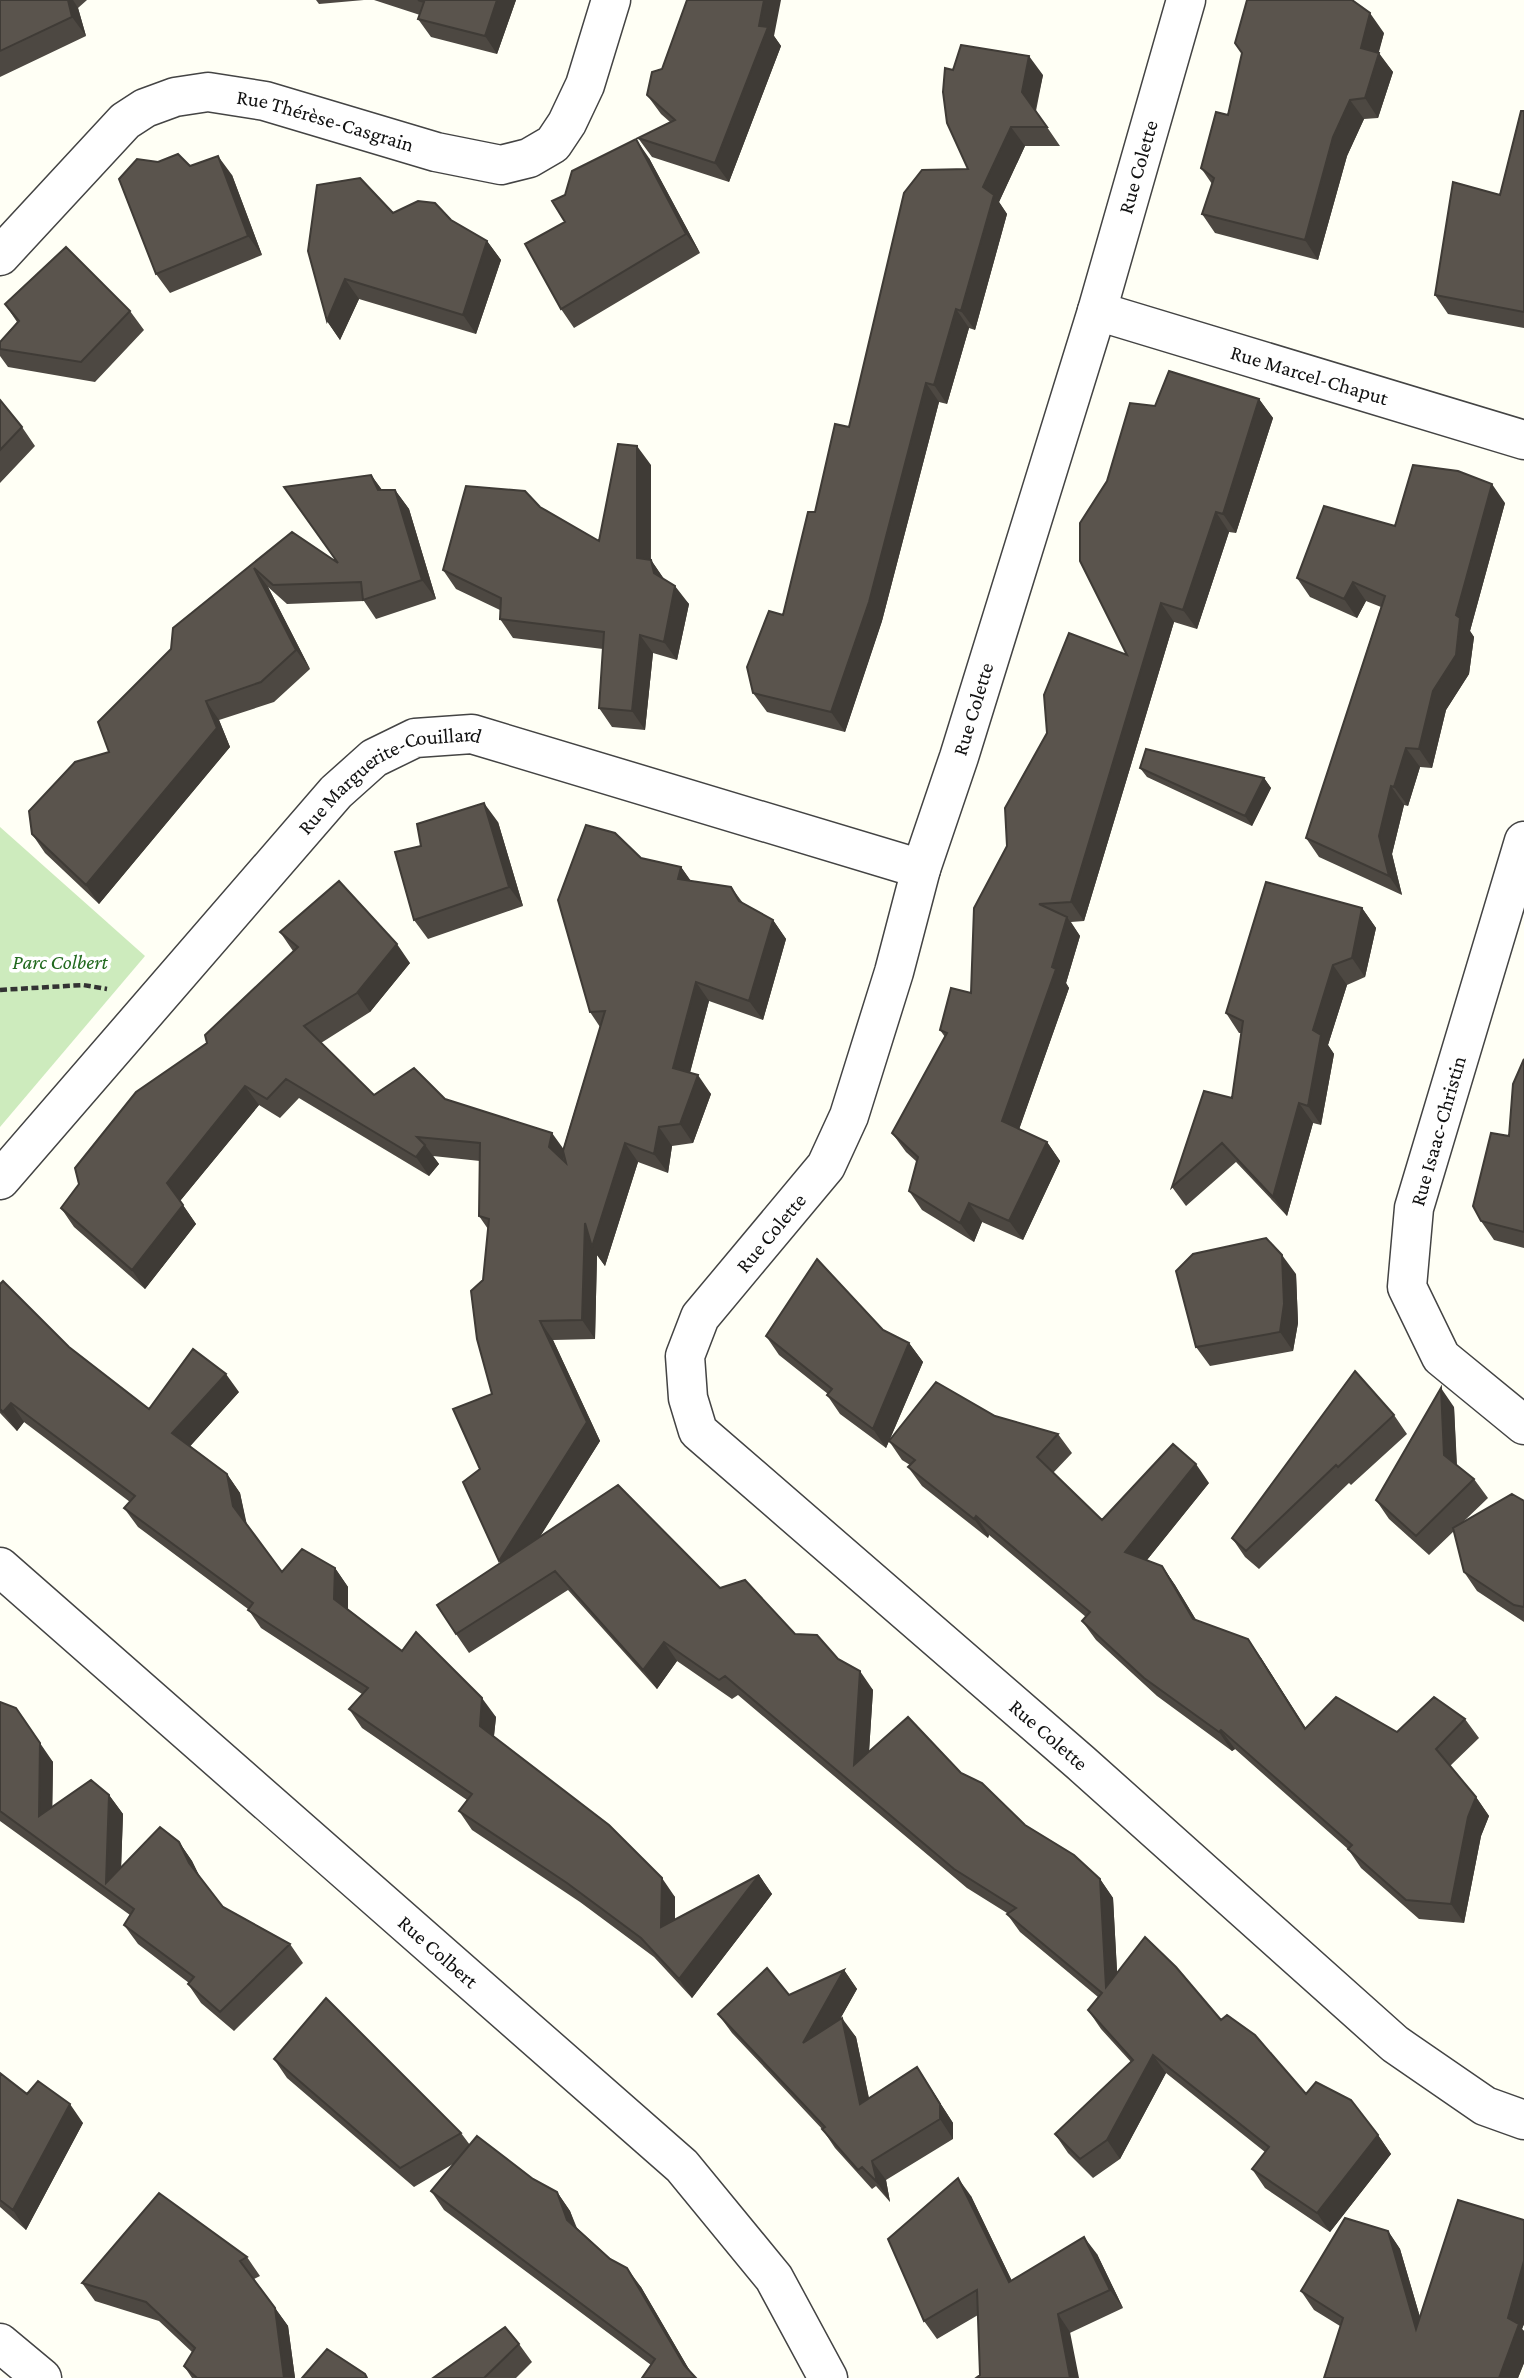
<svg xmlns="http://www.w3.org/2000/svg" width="1524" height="2378" font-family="'Crimson Pro',serif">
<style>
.green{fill:#cdebbd}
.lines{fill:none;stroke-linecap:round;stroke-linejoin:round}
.street-casing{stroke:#444;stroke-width:41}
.path{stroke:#333;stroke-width:4.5;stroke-dasharray:7 3.5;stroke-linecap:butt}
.street{stroke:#fff;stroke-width:38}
.wall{fill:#4d4842}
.shaded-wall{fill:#3f3b36}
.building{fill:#5a544d;stroke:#3f3b36;stroke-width:2}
.labels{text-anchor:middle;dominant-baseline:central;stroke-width:7;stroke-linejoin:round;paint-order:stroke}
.street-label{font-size:21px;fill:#111;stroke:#fff}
.park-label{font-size:21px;font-style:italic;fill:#226a1f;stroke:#fff}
</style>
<rect width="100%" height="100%" fill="#fffff5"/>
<!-- green -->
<path class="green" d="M 0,827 L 145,956 L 0,1127 Z"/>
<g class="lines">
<!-- street casing -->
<g class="street-casing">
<g id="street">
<path id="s1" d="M 1186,0 L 1097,311 L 959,757 L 921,869 L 894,972 L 849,1116 L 826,1166 L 700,1317 L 685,1356 L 688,1398 L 698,1431 L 1081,1763 L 1395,2044 L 1485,2106 L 1524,2120"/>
<path id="s2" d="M 0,256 L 125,121 L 145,108 L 175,97 L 208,92 L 265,101 L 436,152 L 501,165 L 529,158 L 553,144 L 567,123 L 585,85 L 611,0"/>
<path id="s3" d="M 1097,311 L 1524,440"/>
<path d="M 1524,841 L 1414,1208 L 1407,1287 L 1441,1357 L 1524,1425"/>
<path id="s4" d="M 0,1180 L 336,792 L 374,758 L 415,738 L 472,734 L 921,869"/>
<path id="s5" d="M 0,1567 L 682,2166 L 774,2278 L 828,2378"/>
<path d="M 0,2343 L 42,2378"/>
</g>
</g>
<!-- path -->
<path class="path" d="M 0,990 L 83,985 L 107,989"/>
<!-- street -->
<use href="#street" class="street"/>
</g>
<!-- wall -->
<path class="wall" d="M 0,0 L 87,0 L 78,8 L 86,36 L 0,77 Z
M 316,0 L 364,0 L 319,4 Z
M 374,0 L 516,0 L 497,54 L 431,37 L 418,19 L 420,15 Z
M 1384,33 L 1378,53 L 1393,72 L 1378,118 L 1364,119 L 1347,156 L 1318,260 L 1215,233 L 1202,214 L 1212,184 L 1201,168 L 1228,115 Z
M 774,36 L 781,46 L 729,182 L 652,157 L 638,138 L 670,122 L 661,114 L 647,95 L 662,69 Z
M 953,70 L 1043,75 L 1036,111 L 1060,146 L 1025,146 L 999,202 L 1007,214 L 975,330 L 969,328 L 947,404 L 939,402 L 882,621 L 845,732 L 767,712 L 753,693 L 783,615 L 815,512 L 849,427 L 968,169 Z
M 1524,111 L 1524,328 L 1448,314 L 1435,295 L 1500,195 Z
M 649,158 L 700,253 L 574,328 L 561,309 L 565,195 Z
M 158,162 L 190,166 L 232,175 L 262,255 L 170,293 L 156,274 Z
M 393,213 L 451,220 L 487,241 L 501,260 L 476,334 L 359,299 L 340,340 L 327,321 L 308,251 Z
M 5,304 L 130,311 L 144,330 L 95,382 L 8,367 L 0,356 L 0,342 L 17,322 Z
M 1259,399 L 1273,418 L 1236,533 L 1229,532 L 1197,629 L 1174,622 L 1084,921 L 1071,922 L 1080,936 L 1066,983 L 1069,988 L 1019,1129 L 1047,1142 L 1060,1161 L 1023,1240 L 982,1222 L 974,1242 L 922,1210 L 909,1191 L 917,1162 L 906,1152 L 892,1133 L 945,1037 L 940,1030 L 971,993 L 1127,655 L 1155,406 Z
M 0,400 L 22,427 L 35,446 L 0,483 Z
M 651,465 L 651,560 L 664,579 L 689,604 L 677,660 L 653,653 L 645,730 L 612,727 L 599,708 L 603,649 L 513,638 L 500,619 L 500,610 L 456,589 L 443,570 L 540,507 L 599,541 Z
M 371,475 L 382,490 L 395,490 L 409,509 L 436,599 L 376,619 L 364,601 L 287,604 L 268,587 L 310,669 L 274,702 L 219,720 L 230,747 L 99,904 L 45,853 L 32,834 L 109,752 L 98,722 L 292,532 L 338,563 Z
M 1505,503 L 1470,631 L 1474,637 L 1469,674 L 1446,710 L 1432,768 L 1420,767 L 1408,806 L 1404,805 L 1392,854 L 1402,895 L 1319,857 L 1306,838 L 1381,607 L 1366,601 L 1357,618 L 1310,597 L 1297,578 L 1395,526 Z
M 1140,768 L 1264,778 L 1271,788 L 1252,826 L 1147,777 Z
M 498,822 L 523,906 L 428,939 L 414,920 L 421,846 Z
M 641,858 L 681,867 L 691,881 L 731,887 L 743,903 L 773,920 L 786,939 L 763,1020 L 709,1001 L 690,1073 L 711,1094 L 693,1143 L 672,1146 L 668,1173 L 638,1162 L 605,1266 L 597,1255 L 595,1339 L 553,1340 L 600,1441 L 540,1536 L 720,1588 L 795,1634 L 838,1659 L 873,1690 L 869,1751 L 961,1773 L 1025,1825 L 1100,1879 L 1113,1898 L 1117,1973 L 1221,2020 L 1306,2094 L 1378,2135 L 1391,2154 L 1330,2232 L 1265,2188 L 1252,2169 L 1265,2152 L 1166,2073 L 1120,2159 L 1093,2178 L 1068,2153 L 1055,2134 L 1131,2062 L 1101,2029 L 1088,2010 L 1098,1997 L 1020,1932 L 1007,1914 L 1007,1913 L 967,1888 L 738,1695 L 732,1699 L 677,1661 L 657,1689 L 568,1590 L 469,1653 L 456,1634 L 500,1563 L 480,1469 L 492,1394 L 483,1280 L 488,1229 L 479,1216 L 480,1161 L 433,1156 L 439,1164 L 429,1176 L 299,1098 L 280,1118 L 259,1105 L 180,1201 L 196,1224 L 145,1289 L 74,1227 L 61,1208 L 207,1043 L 293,951 L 280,932 L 410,963 L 370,1012 L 321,1043 L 374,1095 L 445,1099 L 563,1149 L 600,1027 L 590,1012 Z
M 1362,908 L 1376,928 L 1365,977 L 1347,985 L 1328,1045 L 1334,1054 L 1321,1125 L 1313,1123 L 1287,1216 L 1236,1162 L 1186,1206 L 1172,1187 L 1232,1098 L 1241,1033 L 1239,1033 L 1226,1013 Z
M 1524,1059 L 1524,1248 L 1494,1240 L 1481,1221 L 1509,1136 Z
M 1296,1274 L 1298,1323 L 1293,1351 L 1210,1366 L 1196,1347 Z
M 0,1284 L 69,1347 L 149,1409 L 239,1392 L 190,1446 L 227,1474 L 240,1493 L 246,1523 L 282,1572 L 335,1568 L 348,1587 L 348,1609 L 402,1651 L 496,1717 L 494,1736 L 675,1897 L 675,1920 L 759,1875 L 772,1894 L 692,1998 L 654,1957 L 580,1902 L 472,1830 L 459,1811 L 467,1800 L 362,1728 L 349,1709 L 362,1694 L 261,1628 L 248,1609 L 138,1527 L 124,1508 L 130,1502 L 24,1422 L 17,1431 L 0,1413 Z
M 766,1336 L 909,1343 L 923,1362 L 890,1439 L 995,1416 L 1058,1434 L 1072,1453 L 1053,1473 L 1102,1520 L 1209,1483 L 1147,1560 L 1162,1566 L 1175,1585 L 1196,1620 L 1261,1658 L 1306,1728 L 1397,1732 L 1465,1719 L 1479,1738 L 1450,1766 L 1476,1797 L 1489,1816 L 1481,1836 L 1464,1923 L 1419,1919 L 1361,1868 L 1348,1849 L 1235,1749 L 1232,1751 L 1157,1696 L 1096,1640 L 1082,1621 L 1086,1617 L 989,1535 L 988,1538 L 922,1486 L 908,1467 L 910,1465 L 902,1460 L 889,1441 L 886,1448 L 840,1414 L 827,1395 L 828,1394 L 779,1355 Z
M 1454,1407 L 1457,1465 L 1474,1479 L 1488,1498 L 1463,1522 L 1524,1501 L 1524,1622 L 1477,1591 L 1464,1572 L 1454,1531 L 1429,1555 L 1389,1519 L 1376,1500 Z
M 1394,1415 L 1407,1434 L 1351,1485 L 1349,1483 L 1259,1569 L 1245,1557 L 1232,1538 Z
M 0,1702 L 53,1762 L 52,1807 L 109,1795 L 123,1814 L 121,1868 L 179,1842 L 192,1861 L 200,1878 L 223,1907 L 290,1944 L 303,1963 L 234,2031 L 201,2003 L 188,1984 L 189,1983 L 138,1944 L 124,1925 L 130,1915 L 0,1821 Z
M 844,1970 L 857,1989 L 840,2019 L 856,2037 L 869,2098 L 917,2067 L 953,2123 L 953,2139 L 886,2180 L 890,2202 L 876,2186 L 872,2189 L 835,2148 L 823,2130 L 732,2033 L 718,2014 L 789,1995 Z
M 274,2059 L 461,2133 L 470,2145 L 557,2192 L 570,2211 L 577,2228 L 641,2287 L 690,2371 L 651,2365 L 444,2210 L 431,2191 L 453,2164 L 414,2187 L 287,2078 Z
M 0,2073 L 27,2094 L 83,2123 L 26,2230 L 0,2207 Z
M 971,2196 L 1012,2281 L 1097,2254 L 1123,2308 L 980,2375 L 978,2315 L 937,2339 L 924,2321 Z
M 1524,2220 L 1524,2324 L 1522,2329 L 1524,2331 L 1524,2363 L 1518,2378 L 1340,2326 L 1314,2310 L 1301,2291 L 1388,2231 L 1400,2249 L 1420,2317 Z
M 247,2257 L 260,2276 L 254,2279 L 288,2326 L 295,2378 L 192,2378 L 184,2366 L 192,2352 L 159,2321 L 95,2301 L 82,2283 Z
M 519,2344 L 532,2362 L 516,2378 L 433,2378 Z"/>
<!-- shaded-wall -->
<path class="shaded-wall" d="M 68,0 L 73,0 L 78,8 L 86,36 L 72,17 Z
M 497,0 L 516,0 L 497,54 L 485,36 Z
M 764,0 L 781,0 L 774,36 L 781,46 L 729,182 L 715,163 L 759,26 Z
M 1370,13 L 1384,33 L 1375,67 L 1361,48 Z
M 1379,53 L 1393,72 L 1378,118 L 1365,98 Z
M 1029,56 L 1043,75 L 1035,111 L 1022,92 Z
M 1350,100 L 1364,119 L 1347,156 L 1318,260 L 1305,240 L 1333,137 Z
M 1011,127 L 1025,146 L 999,202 L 1007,214 L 975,330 L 961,311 L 983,187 Z
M 636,139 L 649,158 L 700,253 L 686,234 Z
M 218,156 L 232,175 L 262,255 L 248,236 Z
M 487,241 L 501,260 L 476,334 L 463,315 Z
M 345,279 L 359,299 L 340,340 L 327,321 Z
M 956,309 L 969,328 L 947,404 L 934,385 Z
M 926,383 L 939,402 L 882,621 L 845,732 L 831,712 Z
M 1259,399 L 1273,418 L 1236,533 L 1223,514 Z
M 637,446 L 651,465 L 650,577 L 637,558 Z
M 371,475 L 385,494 L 378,490 Z
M 1492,484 L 1505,503 L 1470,631 L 1474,637 L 1469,674 L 1446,710 L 1432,768 L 1419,749 L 1433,691 L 1456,615 Z
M 395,490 L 409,509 L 436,599 L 422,580 Z
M 1216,512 L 1229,532 L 1197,629 L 1183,610 Z
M 651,560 L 664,579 L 654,573 Z
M 254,568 L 268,587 L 310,669 L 296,650 Z
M 1353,582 L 1366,601 L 1357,618 L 1344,599 Z
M 675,586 L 689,604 L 677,660 L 664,642 Z
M 1161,603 L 1174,622 L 1084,921 L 1071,902 Z
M 640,635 L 653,653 L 645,730 L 632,711 Z
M 206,701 L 219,720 L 230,747 L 99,904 L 86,885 Z
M 1406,748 L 1420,767 L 1408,806 L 1394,787 Z
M 1264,778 L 1271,788 L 1252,826 L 1245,816 Z
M 1391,786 L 1404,805 L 1392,854 L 1402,895 L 1389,876 L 1379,836 Z
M 484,803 L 498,822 L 523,906 L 509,887 Z
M 681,867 L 694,886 L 678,879 Z
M 1362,908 L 1376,928 L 1365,977 L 1352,958 Z
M 1067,917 L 1080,936 L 1066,983 L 1069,988 L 1015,1141 L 1002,1121 Z
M 773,920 L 786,939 L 763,1020 L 749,1001 Z
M 397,944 L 410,963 L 370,1012 L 357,993 Z
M 1333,965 L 1347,985 L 1328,1045 L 1334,1054 L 1321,1125 L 1308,1106 L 1313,1030 Z
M 696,982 L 709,1001 L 686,1087 L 673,1068 Z
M 698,1075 L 711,1094 L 693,1143 L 680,1124 Z
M 245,1086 L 259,1105 L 180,1201 L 167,1183 Z
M 1299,1103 L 1313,1123 L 1287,1216 L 1273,1197 Z
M 659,1127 L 672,1146 L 668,1173 L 654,1154 Z
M 552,1133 L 565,1151 L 562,1166 L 549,1147 Z
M 1047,1142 L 1060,1161 L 1023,1240 L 1009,1221 Z
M 625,1143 L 638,1162 L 605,1266 L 597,1255 L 595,1339 L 582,1320 L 585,1223 Z
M 425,1145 L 439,1164 L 429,1176 L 416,1157 Z
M 969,1203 L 982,1222 L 974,1242 L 960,1223 Z
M 183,1205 L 196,1224 L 145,1289 L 132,1270 Z
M 1282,1255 L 1296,1274 L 1298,1323 L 1293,1351 L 1280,1332 Z
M 540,1321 L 553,1340 L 600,1441 L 513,1580 L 499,1561 Z
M 909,1343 L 923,1362 L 886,1448 L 873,1429 Z
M 226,1374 L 239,1392 L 185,1452 L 172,1433 Z
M 1441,1388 L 1454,1407 L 1457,1474 L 1444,1455 Z
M 11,1403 L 24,1422 L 17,1431 L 3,1412 Z
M 1196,1464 L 1209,1483 L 1138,1571 L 1125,1552 Z
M 227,1474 L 240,1493 L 247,1525 L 233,1506 Z
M 976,1516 L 989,1535 L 988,1538 L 974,1519 Z
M 1162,1566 L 1175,1585 L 1207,1638 L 1193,1619 Z
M 335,1568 L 348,1587 L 348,1618 L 334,1599 Z
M 1248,1639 L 1261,1658 L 1318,1748 L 1305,1729 Z
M 664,1642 L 677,1661 L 657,1689 L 643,1670 Z
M 860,1671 L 873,1690 L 867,1784 L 854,1765 Z
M 482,1698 L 496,1717 L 493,1744 L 480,1726 Z
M 16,1708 L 53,1762 L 52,1836 L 39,1816 Z
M 1221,1730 L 1235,1749 L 1232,1751 L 1219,1732 Z
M 109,1795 L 123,1814 L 120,1898 L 106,1883 Z
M 1476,1797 L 1489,1816 L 1481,1836 L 1464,1923 L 1451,1904 L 1468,1817 Z
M 179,1842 L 192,1861 L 203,1883 L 189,1863 Z
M 759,1875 L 772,1894 L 692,1998 L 679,1979 Z
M 662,1878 L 675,1897 L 675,1946 L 661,1927 Z
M 1100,1879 L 1113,1898 L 1119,2006 L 1106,1987 Z
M 844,1970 L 857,1989 L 816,2062 L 803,2043 Z
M 842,2018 L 856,2037 L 874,2123 L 860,2104 Z
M 1153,2055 L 1166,2073 L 1120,2159 L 1107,2140 Z
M 917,2067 L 953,2123 L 953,2139 L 940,2119 Z
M 70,2104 L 83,2123 L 26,2230 L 13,2210 Z
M 1378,2135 L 1391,2154 L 1330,2232 L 1317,2213 Z
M 872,2161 L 886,2180 L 890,2202 L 877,2182 Z
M 958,2178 L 971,2196 L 1021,2300 L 1009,2282 Z
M 557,2192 L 570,2211 L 580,2239 L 567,2220 Z
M 1388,2231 L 1400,2249 L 1429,2348 L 1416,2329 Z
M 1084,2237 L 1097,2254 L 1123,2308 L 1110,2290 Z
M 1524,2261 L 1524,2324 L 1522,2329 L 1524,2331 L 1524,2363 L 1518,2378 L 1499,2378 L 1508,2318 Z
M 627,2268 L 641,2287 L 694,2378 L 684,2365 Z
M 275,2308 L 288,2326 L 295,2378 L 284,2378 Z
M 1058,2314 L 1070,2332 L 1079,2378 L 1070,2378 Z"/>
<!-- building -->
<path class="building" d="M 0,0 L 68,0 L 72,17 L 0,51 Z
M 418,0 L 497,0 L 485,36 L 418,19 L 424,2 Z
M 687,0 L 764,0 L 759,26 L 768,27 L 715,163 L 638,138 L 675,120 L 647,95 L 652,72 L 662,69 Z
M 1247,0 L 1352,0 L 1370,13 L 1361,48 L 1379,53 L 1365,98 L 1350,100 L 1333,137 L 1305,240 L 1202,214 L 1214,178 L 1201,168 L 1216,112 L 1228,115 L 1242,53 L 1235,43 Z
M 961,45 L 1029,56 L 1022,92 L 1047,127 L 1011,127 L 983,187 L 994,195 L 961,311 L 956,309 L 934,385 L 926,383 L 869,602 L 831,712 L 753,693 L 747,667 L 769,611 L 783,615 L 808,512 L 815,512 L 835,424 L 849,427 L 904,193 L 922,170 L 968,169 L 947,123 L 943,92 L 945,68 L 953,70 Z
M 1521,111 L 1524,111 L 1524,312 L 1435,295 L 1453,182 L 1500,195 Z
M 636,139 L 686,234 L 561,309 L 525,244 L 565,222 L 552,201 L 565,195 L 572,171 Z
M 178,154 L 190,166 L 218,156 L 248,236 L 156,274 L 119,179 L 137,159 L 158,162 Z
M 360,178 L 393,213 L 418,201 L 435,203 L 451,220 L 487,241 L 463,315 L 345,279 L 327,321 L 308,251 L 317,185 Z
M 66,247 L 130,311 L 81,362 L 0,349 L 0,342 L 19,321 L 5,304 Z
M 1169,371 L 1259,399 L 1223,514 L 1216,512 L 1183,610 L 1161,603 L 1071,902 L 1039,904 L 1067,917 L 1052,967 L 1056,969 L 1002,1121 L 1047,1142 L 1009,1221 L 969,1203 L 960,1223 L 909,1191 L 918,1157 L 892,1133 L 947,1033 L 940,1030 L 951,988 L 971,993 L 974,908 L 1007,846 L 1005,808 L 1047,733 L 1044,695 L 1069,633 L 1127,655 L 1080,561 L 1080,523 L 1107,481 L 1130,403 L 1155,406 Z
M 0,400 L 22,427 L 0,450 Z
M 618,444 L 637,446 L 637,558 L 651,560 L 654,573 L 675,586 L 664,642 L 640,635 L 632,711 L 599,708 L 604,632 L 500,619 L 501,598 L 443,570 L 466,486 L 525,491 L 540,507 L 599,541 Z
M 1413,465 L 1458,471 L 1492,484 L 1456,615 L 1460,618 L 1456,655 L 1433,691 L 1419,749 L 1406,748 L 1394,787 L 1391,786 L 1379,836 L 1389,876 L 1306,838 L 1385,596 L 1353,582 L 1344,599 L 1297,578 L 1324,506 L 1395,526 Z
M 371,475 L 378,490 L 395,490 L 422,580 L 363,600 L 361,582 L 273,585 L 254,568 L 296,650 L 261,682 L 206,701 L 217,728 L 86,885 L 32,834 L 29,811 L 75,762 L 109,752 L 98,722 L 171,649 L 173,628 L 292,532 L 338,563 L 284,487 Z
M 1146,749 L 1264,778 L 1245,816 L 1140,768 Z
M 484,803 L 509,887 L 414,920 L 395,852 L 421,846 L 417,824 Z
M 586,825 L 615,833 L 641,858 L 681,867 L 678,879 L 731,887 L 739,901 L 773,920 L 749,1001 L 696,982 L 673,1068 L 698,1075 L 680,1124 L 659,1127 L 654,1154 L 625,1143 L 592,1247 L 585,1223 L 582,1320 L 540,1321 L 587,1422 L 499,1561 L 463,1482 L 480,1469 L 453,1409 L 492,1394 L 477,1339 L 471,1291 L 483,1280 L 489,1219 L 479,1216 L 480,1143 L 417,1137 L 425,1145 L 416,1157 L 286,1079 L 267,1099 L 245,1086 L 167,1183 L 183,1205 L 132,1270 L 61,1208 L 79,1184 L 75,1168 L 136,1092 L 207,1043 L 205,1035 L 298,947 L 280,932 L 339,881 L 397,944 L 357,993 L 304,1026 L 374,1095 L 414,1068 L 445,1099 L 552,1133 L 549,1147 L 566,1163 L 563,1151 L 605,1011 L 590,1012 L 558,900 Z
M 1266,882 L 1362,908 L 1352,958 L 1333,965 L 1313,1030 L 1321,1035 L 1308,1106 L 1299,1103 L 1273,1197 L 1222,1143 L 1172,1187 L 1204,1091 L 1232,1098 L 1243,1021 L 1226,1013 Z
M 1524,1059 L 1524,1232 L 1481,1221 L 1473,1206 L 1491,1133 L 1509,1136 L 1513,1084 Z
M 1266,1238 L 1282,1255 L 1284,1304 L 1280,1332 L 1196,1347 L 1176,1271 L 1193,1254 Z
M 817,1259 L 883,1330 L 909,1343 L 873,1429 L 827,1395 L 832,1389 L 766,1336 Z
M 3,1281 L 69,1347 L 149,1409 L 193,1349 L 226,1374 L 172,1433 L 227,1474 L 233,1506 L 282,1572 L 302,1549 L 335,1568 L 334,1599 L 402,1651 L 416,1632 L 482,1698 L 480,1726 L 609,1825 L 662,1878 L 661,1927 L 759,1875 L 679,1979 L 641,1938 L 567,1883 L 459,1811 L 472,1794 L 349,1709 L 368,1688 L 248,1610 L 253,1603 L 124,1508 L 135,1496 L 11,1403 L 3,1412 L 0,1409 L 0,1284 Z
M 1355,1371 L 1394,1415 L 1338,1467 L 1336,1465 L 1246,1551 L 1232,1538 Z
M 936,1382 L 995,1416 L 1058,1434 L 1037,1457 L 1102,1520 L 1173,1444 L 1196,1464 L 1125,1552 L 1162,1566 L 1193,1619 L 1248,1639 L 1305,1729 L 1336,1697 L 1397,1732 L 1434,1697 L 1465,1719 L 1436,1749 L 1476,1797 L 1468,1817 L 1451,1904 L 1406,1900 L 1348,1849 L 1352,1845 L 1221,1730 L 1219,1732 L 1144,1678 L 1082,1621 L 1090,1612 L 976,1516 L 974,1519 L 908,1467 L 915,1460 L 889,1441 Z
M 1441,1388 L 1444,1455 L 1474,1479 L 1416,1536 L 1376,1500 Z
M 618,1485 L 720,1588 L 745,1580 L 795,1634 L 817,1635 L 838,1659 L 860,1671 L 854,1765 L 908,1717 L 961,1773 L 982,1783 L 1025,1825 L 1074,1855 L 1100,1879 L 1106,1987 L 1145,1937 L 1176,1967 L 1221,2020 L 1227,2015 L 1255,2035 L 1306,2094 L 1316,2082 L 1351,2100 L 1378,2135 L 1317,2213 L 1252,2169 L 1269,2147 L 1153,2055 L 1107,2140 L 1080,2159 L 1055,2134 L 1133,2060 L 1088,2010 L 1102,1993 L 1007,1914 L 1016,1908 L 954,1869 L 725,1676 L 719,1680 L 664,1642 L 643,1670 L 555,1571 L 456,1634 L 437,1605 Z
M 1512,1494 L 1524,1501 L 1524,1607 L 1514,1605 L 1464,1572 L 1453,1528 Z
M 0,1702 L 16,1708 L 40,1743 L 39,1816 L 91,1780 L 109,1795 L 106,1883 L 160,1827 L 179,1842 L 189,1863 L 223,1907 L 290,1944 L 220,2012 L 188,1984 L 194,1977 L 124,1925 L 134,1909 L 0,1811 Z
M 767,1968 L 789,1995 L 844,1970 L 803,2043 L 842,2018 L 860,2104 L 917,2067 L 940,2104 L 940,2119 L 872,2161 L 877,2182 L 862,2167 L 858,2170 L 822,2129 L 825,2127 L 718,2014 Z
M 326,1998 L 461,2133 L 400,2168 L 274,2059 Z
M 0,2073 L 27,2094 L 38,2081 L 70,2104 L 13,2210 L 0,2200 Z
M 477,2136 L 533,2179 L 557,2192 L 567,2220 L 610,2259 L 627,2268 L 684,2365 L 696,2378 L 642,2378 L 655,2359 L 431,2191 Z
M 958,2178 L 1009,2282 L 1084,2237 L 1110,2290 L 1058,2314 L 1070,2378 L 976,2378 L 980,2375 L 977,2290 L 924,2321 L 888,2239 Z
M 159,2193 L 247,2257 L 240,2261 L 275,2308 L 284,2378 L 197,2378 L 184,2366 L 195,2348 L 146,2302 L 82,2283 Z
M 1458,2200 L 1524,2220 L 1524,2261 L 1508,2318 L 1519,2324 L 1499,2378 L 1324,2378 L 1343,2318 L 1301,2291 L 1345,2218 L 1388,2231 L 1416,2329 Z
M 505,2327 L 519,2344 L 484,2378 L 433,2378 Z
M 327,2349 L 365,2374 L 367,2378 L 302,2378 Z"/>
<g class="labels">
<!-- street labels -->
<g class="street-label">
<text stroke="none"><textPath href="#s2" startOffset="394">Rue Thérèse-Casgrain</textPath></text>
<text transform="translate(1138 167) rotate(-74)">Rue Colette</text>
<text stroke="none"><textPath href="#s3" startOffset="222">Rue Marcel-Chaput</textPath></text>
<text transform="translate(973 709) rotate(-73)">Rue Colette</text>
<text stroke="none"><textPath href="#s4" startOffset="569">Rue Marguerite-Couillard</textPath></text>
<text transform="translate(1438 1131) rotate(-74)">Rue Isaac-Christin</text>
<text transform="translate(771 1233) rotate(-50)">Rue Colette</text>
<text stroke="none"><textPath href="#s1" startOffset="2000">Rue Colette</textPath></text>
<text stroke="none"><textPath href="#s5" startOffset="583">Rue Colbert</textPath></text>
</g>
<!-- park labels -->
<g class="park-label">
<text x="60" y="962">Parc Colbert</text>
</g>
</g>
</svg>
